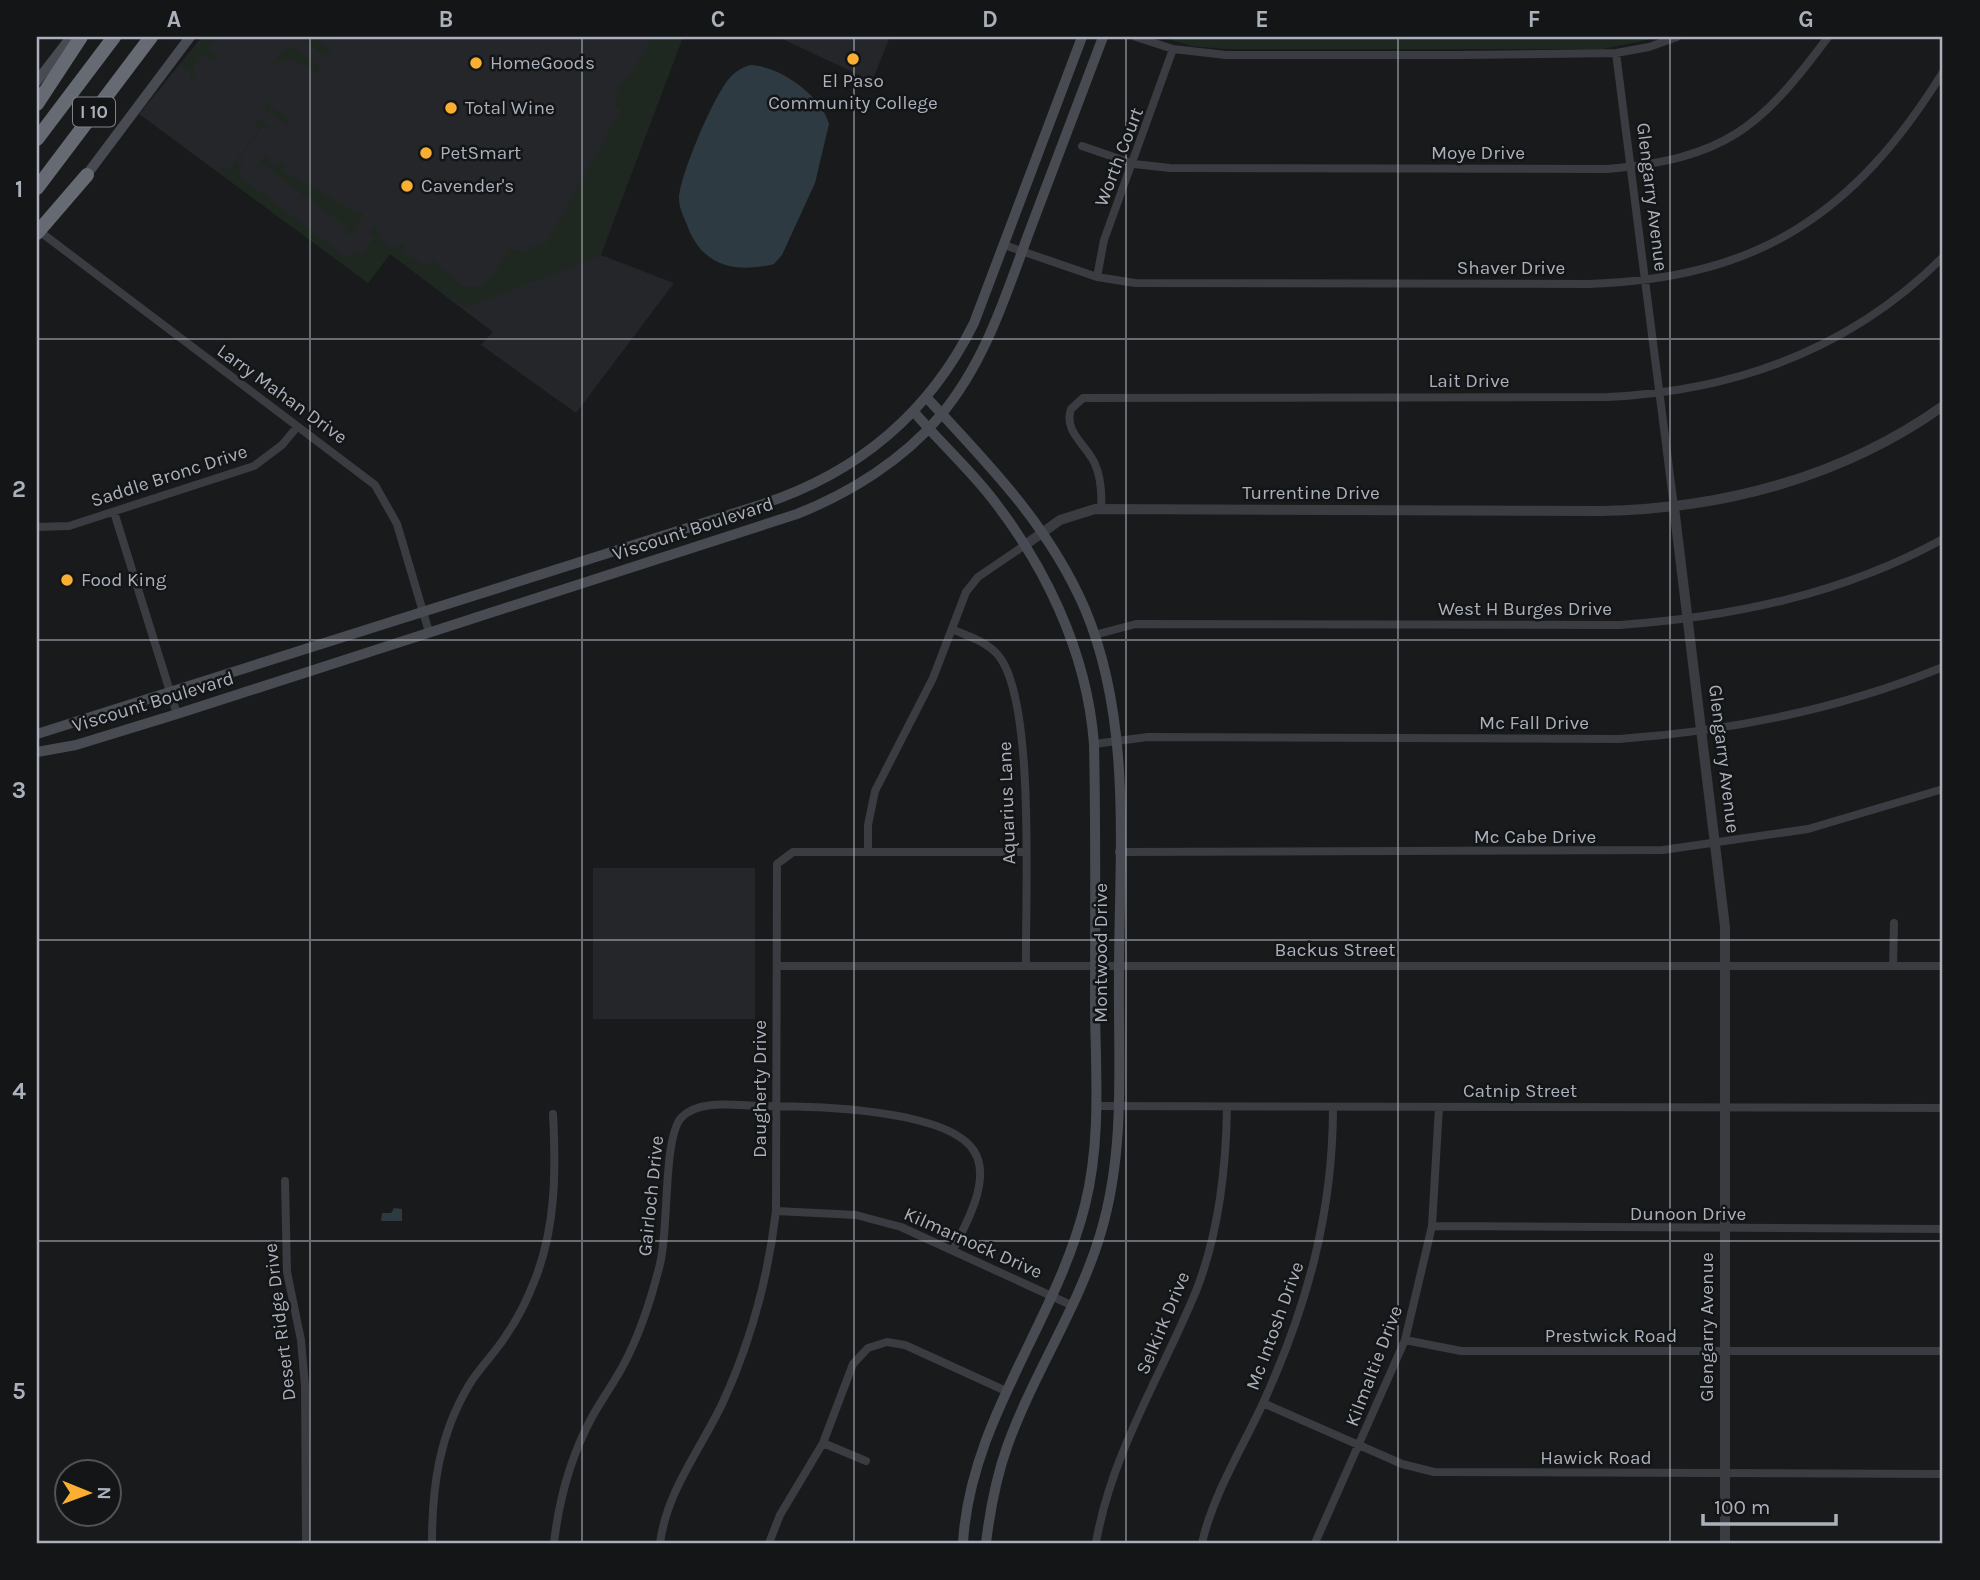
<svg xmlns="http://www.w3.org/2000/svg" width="1980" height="1580" font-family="Karla,sans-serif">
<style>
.built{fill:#252629}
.green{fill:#1f2820}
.water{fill:#2e3a41}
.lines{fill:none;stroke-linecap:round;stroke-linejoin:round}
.minor{stroke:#3a3c41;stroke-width:8}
.tertiary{stroke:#3a3c41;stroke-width:10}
.secondary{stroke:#484b51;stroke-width:10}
.motorway{stroke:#666a72;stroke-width:14}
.grid{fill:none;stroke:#abb1bc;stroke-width:2;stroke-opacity:0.55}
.poi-dot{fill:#faaf33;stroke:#141517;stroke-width:2.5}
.labels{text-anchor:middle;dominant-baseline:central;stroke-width:5;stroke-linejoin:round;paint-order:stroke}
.shield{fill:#141517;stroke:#7e828a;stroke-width:2}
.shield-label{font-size:18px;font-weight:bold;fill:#abb1bc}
.poi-label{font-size:19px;fill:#abb1bc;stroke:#141517;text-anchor:start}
.street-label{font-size:19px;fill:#abb1bc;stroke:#141517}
.neatline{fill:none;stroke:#abb1bc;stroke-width:2.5}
.grid-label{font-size:23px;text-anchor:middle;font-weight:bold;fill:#abb1bc}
</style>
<rect width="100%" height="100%" fill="#191a1c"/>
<!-- built -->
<path class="built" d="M 202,37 L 683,37 L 601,255 L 674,283 L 576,413 L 481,345 L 493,332 L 390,254 L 368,283 L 139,114 Z
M 778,37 L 890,37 L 872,81 Z
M 593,868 L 755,868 L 755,1019 L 593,1019 Z"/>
<!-- green -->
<path class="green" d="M 206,37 L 217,37 L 208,49 L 218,56 L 214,61 L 203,54 L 192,69 L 196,73 L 192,79 L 189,71 L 179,66 Z
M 300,37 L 312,37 L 331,50 L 326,56 Z
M 652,37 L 683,37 L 600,256 L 464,308 L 390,254 L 368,283 L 218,172 L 222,167 L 229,170 L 259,129 L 254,124 L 260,120 L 270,129 L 262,127 L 237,162 L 243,167 L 238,175 L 348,259 L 354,252 L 363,256 L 374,238 L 368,234 L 373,228 L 380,232 L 377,238 L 396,249 L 400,243 L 405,245 L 403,253 L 428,267 L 433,261 L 462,286 C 488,293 498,266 509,248 L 526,252 L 538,243 L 545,246 L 621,110 L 616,106 L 617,91 L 625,79 L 628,80 Z
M 1162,37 L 1661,37 L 1603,49 L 1225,49 L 1191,46 Z
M 288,46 L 320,66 L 317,73 C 295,60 290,54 268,68 Z
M 271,98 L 269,107 L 291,119 L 288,125 L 264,109 Z
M 266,154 L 270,157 L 267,162 L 276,167 L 280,162 L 285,164 L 283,171 L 289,175 L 359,214 L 365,210 L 352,234 L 346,235 L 348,228 L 305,196 L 298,200 L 301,193 L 264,165 L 259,170 L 256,168 Z"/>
<!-- water -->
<path class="water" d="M 750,65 C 780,66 821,95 829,124 L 815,183 L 782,255 L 774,264 C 734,274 701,265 687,225 C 684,217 679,208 679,199 C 679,177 713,98 728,80 C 734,72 741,68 750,65 Z
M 394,1208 L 402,1209 L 402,1221 L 381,1221 L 382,1213 L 391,1213 Z"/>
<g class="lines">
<!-- minor -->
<path class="minor" d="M 1136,37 L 1173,49 L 1226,55 L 1458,55 L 1616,53 L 1649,47 L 1677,37
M 1616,53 L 1674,507
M 1082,146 L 1134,164 L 1170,168 L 1607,169 C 1725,158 1759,130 1828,37
M 43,234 L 375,485 L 397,524 L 429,632
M 1004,245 L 1097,277 L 1135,283 L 1588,284 C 1758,279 1855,214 1943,72
M 1097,277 L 1104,240 L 1173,49
M 1101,509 C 1102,494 1101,478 1095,464 C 1087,445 1063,432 1071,409 L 1083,398 L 1607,397 C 1736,391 1852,348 1943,257
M 114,512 L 177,714
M 37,527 L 69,526 L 254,466 L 282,445 L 297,427
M 952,629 C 967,636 986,641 998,655 C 1036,700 1025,901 1026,965
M 1094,635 L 1136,624 L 1620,625 C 1733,617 1843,594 1943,539
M 1094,744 L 1148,737 L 1619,739 C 1732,731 1838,710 1943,667
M 868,851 L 868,825 L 875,791 L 933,678 L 966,592 L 978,577 L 1025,545
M 1119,852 L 1663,850 L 1808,829 L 1943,789
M 777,966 L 1943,966
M 1893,966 L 1894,923
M 1096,1106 L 1943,1108
M 285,1181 L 287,1272 L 301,1340 L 305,1386 L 306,1543
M 776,1211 L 856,1215 L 901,1227 L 1071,1305
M 1432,1226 L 1943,1229
M 1405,1340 L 1461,1351 L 1943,1351
M 1263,1403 L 1402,1464 L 1434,1472 L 1943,1474
M 823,1443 L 866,1461
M 432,1543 C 432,1487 439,1435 469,1385 C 480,1367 496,1352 507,1334 C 518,1318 527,1300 534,1282 C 556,1229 556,1170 553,1114
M 554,1543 C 559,1499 571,1456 592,1417 C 603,1397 617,1379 627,1358 C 642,1328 652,1296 660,1264 C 669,1230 663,1139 681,1118 C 699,1098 738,1106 762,1106 C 809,1106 947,1108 974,1151 C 992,1179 966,1224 953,1250
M 660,1543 C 667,1490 701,1449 723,1402 C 751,1341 768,1278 776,1211 L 777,864 L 793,852 L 1024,852
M 769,1543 L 780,1515 L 823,1443 L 853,1364 L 868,1348 L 887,1342 L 905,1345 L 1006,1391
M 1096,1543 C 1111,1454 1162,1374 1196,1291 C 1219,1233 1226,1170 1227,1108
M 1202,1543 C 1213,1494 1243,1447 1264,1401 C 1307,1306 1333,1213 1333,1107
M 1315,1543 L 1405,1340 L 1432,1226 L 1439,1107"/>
<!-- tertiary -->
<path class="tertiary" d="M 1674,507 L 1725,927 L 1725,1543
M 1025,545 L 1060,520 L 1095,509 L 1601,511 C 1723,509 1843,477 1943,406"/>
<!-- secondary -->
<path class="secondary" d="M 37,81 L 71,37
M 82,181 L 190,37
M 927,398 C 989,465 1048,524 1085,609 C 1133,723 1119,855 1119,975 C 1118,1061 1126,1148 1101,1232 C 1079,1307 1033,1374 1007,1447 C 996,1478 990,1510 986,1543
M 915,413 C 938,440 964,464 987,492 C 1044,563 1087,651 1094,744 C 1096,832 1095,921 1095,1010 C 1096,1075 1101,1142 1085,1205 C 1056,1322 970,1420 963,1543
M 37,734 L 760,505 C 856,474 929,414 974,323 L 1082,37
M 37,752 L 76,745 L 177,714 L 797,514 C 850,493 903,460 940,416 C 984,364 1005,298 1028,235 C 1053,169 1078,103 1103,37"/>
<!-- motorway -->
<path class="motorway" d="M 37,104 L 81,37
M 37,139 L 114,37
M 37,188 L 151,37
M 37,233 L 87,175"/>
</g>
<!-- grid -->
<path class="grid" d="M 310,37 L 310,1543M 582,37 L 582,1543M 854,37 L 854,1543M 1126,37 L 1126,1543M 1398,37 L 1398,1543M 1670,37 L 1670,1543M 37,339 L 1943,339M 37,640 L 1943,640M 37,940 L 1943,940M 37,1241 L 1943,1241"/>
<!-- markers -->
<g class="poi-dot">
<circle cx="853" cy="59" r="7"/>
<circle cx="476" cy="63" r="7"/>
<circle cx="451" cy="108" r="7"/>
<circle cx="426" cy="153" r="7"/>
<circle cx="407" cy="186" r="7"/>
<circle cx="67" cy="580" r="7"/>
</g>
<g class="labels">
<!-- shield labels -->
<rect class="shield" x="73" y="97.5" width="42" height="29" rx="5"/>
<g class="shield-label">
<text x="94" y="112">I 10</text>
</g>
<!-- poi labels -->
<g class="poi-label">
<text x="490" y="63">HomeGoods</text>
<text x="853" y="81" text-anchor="middle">El Paso<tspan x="853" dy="22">Community College</tspan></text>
<text x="465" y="108">Total Wine</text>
<text x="440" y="153">PetSmart</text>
<text x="421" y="186">Cavender's</text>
<text x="81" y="580">Food King</text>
</g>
<!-- street labels -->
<g class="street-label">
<text x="1478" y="153">Moye Drive</text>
<text transform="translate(1119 157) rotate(-69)">Worth Court</text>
<text transform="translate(1652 197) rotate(83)">Glengarry Avenue</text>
<text x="1511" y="268">Shaver Drive</text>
<text x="1469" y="381">Lait Drive</text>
<text transform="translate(282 394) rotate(36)">Larry Mahan Drive</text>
<text transform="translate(169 476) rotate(-18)">Saddle Bronc Drive</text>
<text x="1311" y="493">Turrentine Drive</text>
<text transform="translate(693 529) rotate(-18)">Viscount Boulevard</text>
<text x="1525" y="609">West H Burges Drive</text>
<text transform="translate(153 702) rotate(-17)">Viscount Boulevard</text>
<text x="1534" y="723">Mc Fall Drive</text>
<text transform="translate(1724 759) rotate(83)">Glengarry Avenue</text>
<text transform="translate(1007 803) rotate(-92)">Aquarius Lane</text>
<text x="1535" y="837">Mc Cabe Drive</text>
<text x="1335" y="950">Backus Street</text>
<text transform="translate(1101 953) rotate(-90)">Montwood Drive</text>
<text transform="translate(760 1089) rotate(-90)">Daugherty Drive</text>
<text x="1520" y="1091">Catnip Street</text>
<text transform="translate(651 1196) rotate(-84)">Gairloch Drive</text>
<text x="1688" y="1214">Dunoon Drive</text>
<text transform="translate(973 1243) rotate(24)">Kilmarnock Drive</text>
<text transform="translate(280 1322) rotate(-97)">Desert Ridge Drive</text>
<text transform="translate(1163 1323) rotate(-67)">Selkirk Drive</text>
<text transform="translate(1275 1326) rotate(-70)">Mc Intosh Drive</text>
<text transform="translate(1707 1327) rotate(-90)">Glengarry Avenue</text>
<text x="1611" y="1336">Prestwick Road</text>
<text transform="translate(1374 1366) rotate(-69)">Kilmaltie Drive</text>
<text x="1596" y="1458">Hawick Road</text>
</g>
</g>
<!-- border -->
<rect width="1980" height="1580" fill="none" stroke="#141517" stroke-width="77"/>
<!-- north arrow -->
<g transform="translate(88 1493) rotate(91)"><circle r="33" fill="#141517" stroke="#505359" stroke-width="2"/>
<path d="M0-5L12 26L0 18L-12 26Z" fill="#faaf33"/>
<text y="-10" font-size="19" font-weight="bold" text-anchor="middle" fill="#abb1bc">N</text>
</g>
<!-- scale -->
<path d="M1703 1514v10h133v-10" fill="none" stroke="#abb1bc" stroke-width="3.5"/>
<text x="1714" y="1514" font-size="21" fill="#abb1bc" stroke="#141517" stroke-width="5" paint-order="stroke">100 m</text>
<rect x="38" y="38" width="1903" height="1504" class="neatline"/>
<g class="grid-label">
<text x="174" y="27">A</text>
<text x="446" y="27">B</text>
<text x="718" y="27">C</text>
<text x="990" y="27">D</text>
<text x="1262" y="27">E</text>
<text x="1534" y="27">F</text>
<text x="1806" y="27">G</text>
<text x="19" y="197">1</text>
<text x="19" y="497">2</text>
<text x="19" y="798">3</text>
<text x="19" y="1099">4</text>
<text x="19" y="1399">5</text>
</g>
</svg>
